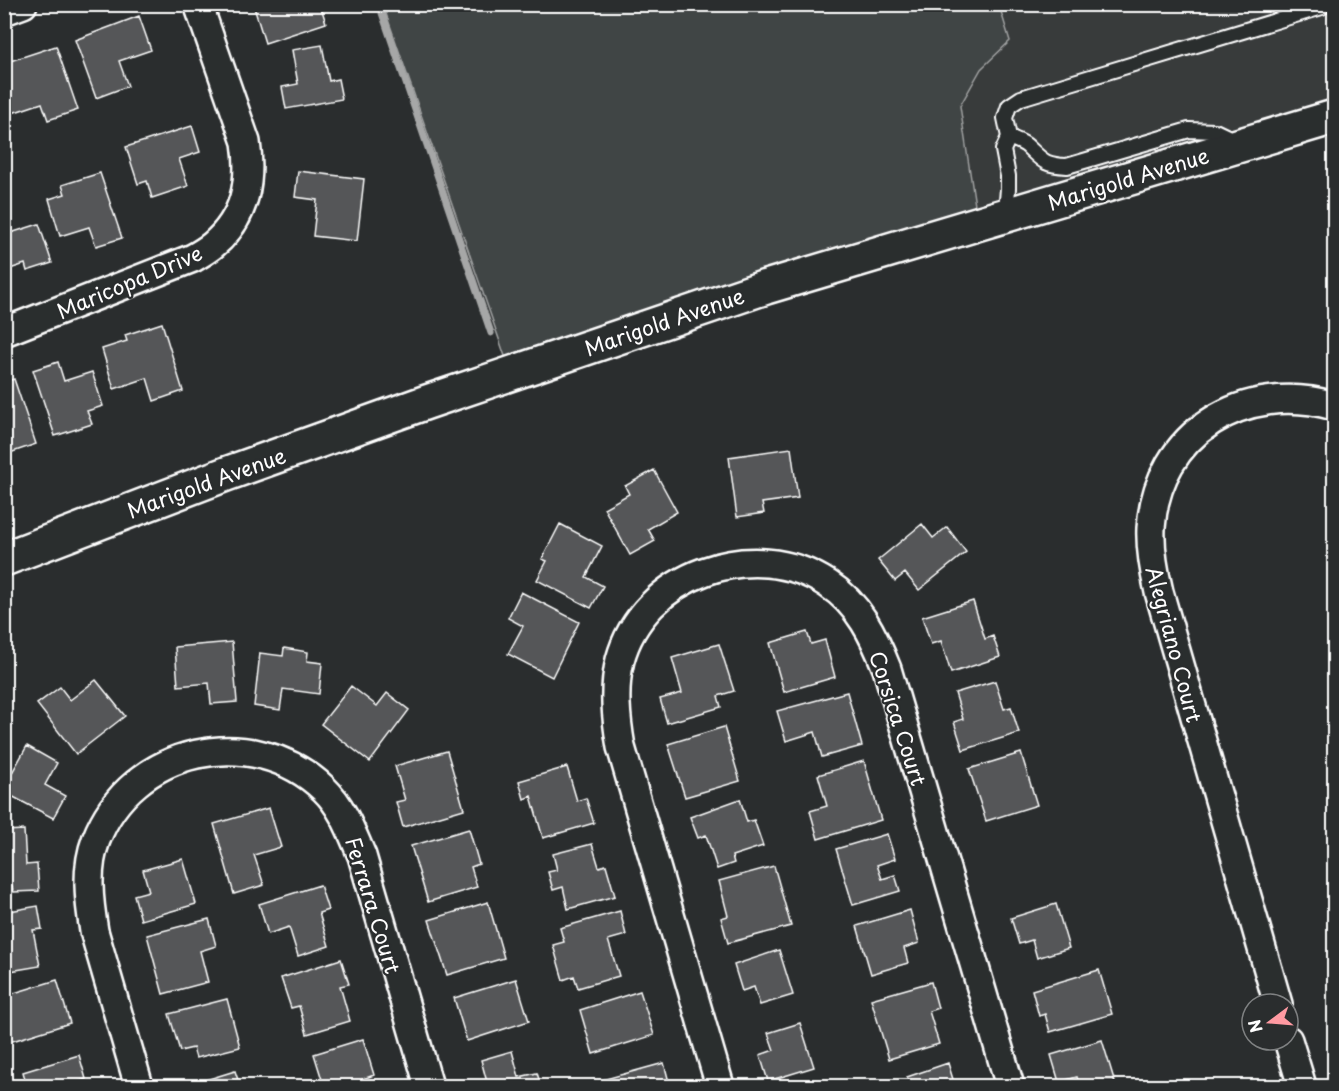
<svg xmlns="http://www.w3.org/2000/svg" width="1339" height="1091" font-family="'Playpen Sans',sans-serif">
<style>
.built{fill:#373a3b}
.green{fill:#414445;stroke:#a0a2a2;stroke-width:1.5}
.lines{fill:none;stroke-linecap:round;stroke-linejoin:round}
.stream{stroke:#a6a7a7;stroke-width:7}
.building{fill:#555758;stroke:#fff;stroke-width:1.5}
.service-casing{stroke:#fff;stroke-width:18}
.minor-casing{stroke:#fff;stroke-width:32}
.secondary-casing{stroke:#fff;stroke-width:38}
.service{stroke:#2a2d2e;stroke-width:14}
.minor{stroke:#2a2d2e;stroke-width:27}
.secondary{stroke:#2a2d2e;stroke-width:33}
.labels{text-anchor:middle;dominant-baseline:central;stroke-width:4.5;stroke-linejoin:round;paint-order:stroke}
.street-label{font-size:21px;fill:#fff;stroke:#2a2d2e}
</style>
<rect width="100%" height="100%" fill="#2a2d2e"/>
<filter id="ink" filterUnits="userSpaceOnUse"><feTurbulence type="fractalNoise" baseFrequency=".0167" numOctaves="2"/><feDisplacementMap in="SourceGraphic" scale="12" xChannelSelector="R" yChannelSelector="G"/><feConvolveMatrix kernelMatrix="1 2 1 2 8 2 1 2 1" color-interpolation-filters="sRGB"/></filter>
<g filter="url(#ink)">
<!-- built -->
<path class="built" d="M 999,5 L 1334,5 L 1334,104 L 976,212 L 960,106 L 981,69 L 1010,41 Z"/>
<!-- green -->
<path class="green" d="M 383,5 L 999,5 L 1010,41 L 981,69 L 960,106 L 976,212 L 507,362 Z"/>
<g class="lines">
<!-- stream -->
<path class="stream" d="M 379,4 L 491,333"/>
</g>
<!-- building -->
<path class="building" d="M 253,4 L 320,4 L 326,23 L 265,43 Z
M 139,16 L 151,50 L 119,61 L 128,86 L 96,98 L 75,40 Z
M 322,45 L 329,81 L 338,79 L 342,99 L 286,109 L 282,87 L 298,84 L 292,50 Z
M 56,46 L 78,110 L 48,120 L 42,103 L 12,113 L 4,92 L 4,63 Z
M 192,126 L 200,152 L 179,159 L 188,186 L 152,198 L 147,181 L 138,184 L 126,147 Z
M 298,171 L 364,179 L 357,241 L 313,236 L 317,200 L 295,197 Z
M 100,173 L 122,238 L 96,246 L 89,227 L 60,236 L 49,199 L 65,194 L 62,185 Z
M 39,224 L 52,263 L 27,271 L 25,264 L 4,271 L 4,235 Z
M 162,323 L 183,391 L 154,401 L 147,378 L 114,389 L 102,349 L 127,341 L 125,335 Z
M 58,362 L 64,381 L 92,372 L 103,406 L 87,411 L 92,424 L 55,436 L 33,370 Z
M 14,379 L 36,444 L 4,455 L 4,382 Z
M 791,448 L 798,498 L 762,503 L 764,513 L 737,517 L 729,457 Z
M 654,470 L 677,512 L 648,529 L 655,541 L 630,555 L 604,508 L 629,494 L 625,486 Z
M 560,524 L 602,546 L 586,577 L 603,586 L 591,608 L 537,580 L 547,561 L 542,559 Z
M 922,524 L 933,538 L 947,527 L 966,552 L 919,590 L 905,573 L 895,581 L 878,560 Z
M 521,592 L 579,622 L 552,677 L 508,654 L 523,626 L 508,618 Z
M 973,601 L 985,639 L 993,636 L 1000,657 L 951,673 L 941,641 L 931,644 L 922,617 Z
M 807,632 L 811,644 L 825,640 L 835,677 L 784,692 L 770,643 Z
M 232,642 L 237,702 L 211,704 L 209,683 L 178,686 L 175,647 Z
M 719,644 L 734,691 L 718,696 L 721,707 L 667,723 L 660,699 L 682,693 L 672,658 Z
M 284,648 L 308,652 L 307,661 L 322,663 L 319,694 L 283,689 L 280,710 L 254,706 L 260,653 L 283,656 Z
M 96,680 L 125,716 L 76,754 L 37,704 L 60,687 L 70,700 Z
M 995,681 L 1004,709 L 1011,707 L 1019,733 L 963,750 L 954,722 L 963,719 L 955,693 Z
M 351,686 L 377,706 L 387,693 L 409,710 L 370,762 L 321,724 Z
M 847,692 L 862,746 L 822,757 L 815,732 L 786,741 L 777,711 Z
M 724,727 L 740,781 L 685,797 L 668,744 Z
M 27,746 L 57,763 L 45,785 L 65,796 L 53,818 L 4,792 L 4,787 Z
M 447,751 L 464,809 L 403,827 L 396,802 L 405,800 L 395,766 Z
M 1021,753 L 1037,805 L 986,821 L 969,769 Z
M 864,761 L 881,820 L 818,839 L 810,811 L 827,806 L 818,775 Z
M 567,767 L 577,801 L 586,798 L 594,823 L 543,838 L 531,796 L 524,799 L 519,781 Z
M 740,799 L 747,822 L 754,820 L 763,846 L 732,856 L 734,863 L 717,869 L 706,835 L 698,838 L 690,817 Z
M 269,808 L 281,847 L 254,855 L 264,885 L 234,894 L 214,824 Z
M 469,829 L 479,864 L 471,867 L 477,887 L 428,902 L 411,846 Z
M 24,830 L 26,865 L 37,864 L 39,891 L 13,892 L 12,885 L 4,886 L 4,831 Z
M 887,834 L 895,859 L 877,865 L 882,879 L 895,875 L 900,891 L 853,905 L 836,849 Z
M 592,844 L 599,867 L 606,865 L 615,896 L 568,909 L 563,887 L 553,890 L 548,872 L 557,870 L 553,854 Z
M 183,859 L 196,904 L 141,920 L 134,895 L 149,891 L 143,870 Z
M 774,866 L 791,926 L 728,943 L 721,918 L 728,916 L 719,881 Z
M 320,885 L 328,910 L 319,913 L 329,946 L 298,956 L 289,927 L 268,934 L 259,904 Z
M 488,902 L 504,958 L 447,975 L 429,920 Z
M 1056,904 L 1069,948 L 1037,958 L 1032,940 L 1019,944 L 1011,918 Z
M 38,906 L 42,929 L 33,930 L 40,966 L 4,972 L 4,912 Z
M 910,910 L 919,943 L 904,948 L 908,963 L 871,974 L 857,926 Z
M 620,911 L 626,935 L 608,940 L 619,976 L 578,988 L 574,976 L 563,980 L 553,945 L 564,942 L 560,928 Z
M 209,919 L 216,946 L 200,951 L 208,982 L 163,994 L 147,935 Z
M 779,950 L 793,995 L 760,1005 L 754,987 L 742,991 L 734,965 Z
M 341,959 L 349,984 L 340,986 L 350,1021 L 307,1034 L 299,1006 L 291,1008 L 281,978 Z
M 1099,970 L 1112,1014 L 1050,1032 L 1045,1014 L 1039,1016 L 1032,990 Z
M 516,979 L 529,1021 L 467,1041 L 454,998 Z
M 57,980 L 70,1023 L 6,1043 L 4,1036 L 4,996 Z
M 931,982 L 938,1008 L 929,1011 L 939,1044 L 889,1059 L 871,999 Z
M 640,991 L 654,1035 L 593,1054 L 580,1010 Z
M 227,999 L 240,1047 L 196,1058 L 193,1048 L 180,1051 L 169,1014 Z
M 800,1023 L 814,1067 L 768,1081 L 760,1055 L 774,1050 L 768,1033 Z
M 363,1039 L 374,1075 L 363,1079 L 365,1086 L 324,1086 L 314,1054 Z
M 1102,1040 L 1116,1086 L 1080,1086 L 1077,1077 L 1059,1082 L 1051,1055 Z
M 512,1051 L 519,1077 L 537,1073 L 541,1086 L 488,1086 L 481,1060 Z
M 79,1055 L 86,1079 L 66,1086 L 27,1086 L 23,1072 Z
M 664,1063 L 670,1086 L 603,1086 L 602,1080 Z
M 948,1063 L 955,1086 L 911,1086 L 907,1077 Z
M 235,1071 L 240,1086 L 190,1086 L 189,1085 Z"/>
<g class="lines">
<!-- service casing -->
<g class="service-casing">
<path id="service" d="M 1009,137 C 1015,140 1023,142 1027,146 C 1043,161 1044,165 1067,166 L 1189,130 L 1215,131 L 1236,141
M 1001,215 L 1007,201 L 1008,188 L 1008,176 L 1003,150 L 1009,137 L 1005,118 L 1009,106 L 1021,98 L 1322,7 L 1321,4"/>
</g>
<!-- minor casing -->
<g class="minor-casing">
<path id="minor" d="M 4,11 L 23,4
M 4,332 L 193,258 C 200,254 207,250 213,245 C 245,218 252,182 246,142 L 198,4
M 1278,1004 L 1159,592 C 1154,571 1150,550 1151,528 C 1157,432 1245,380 1334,406
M 1288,1040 L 1302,1086
M 139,1086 L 94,931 C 89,901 85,869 96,840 C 131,747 253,721 324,789 C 343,807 352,833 362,856 L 429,1086
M 720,1086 L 621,747 C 616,718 613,689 620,660 C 643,574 754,535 828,584 C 859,604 874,636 887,669 L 1010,1086"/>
</g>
<!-- secondary casing -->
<g class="secondary-casing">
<path id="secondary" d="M 4,559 L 226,474 L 427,402 L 766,287 L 1334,117"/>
</g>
<!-- service -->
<use href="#service" class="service"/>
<!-- minor -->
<use href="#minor" class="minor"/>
<!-- secondary -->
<use href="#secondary" class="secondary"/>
</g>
</g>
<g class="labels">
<!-- street labels -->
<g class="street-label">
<text transform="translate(1128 178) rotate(-17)">Marigold Avenue</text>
<text transform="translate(129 281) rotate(-23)">Maricopa Drive</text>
<text transform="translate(664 321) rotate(-19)">Marigold Avenue</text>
<text transform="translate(206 482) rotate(-20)">Marigold Avenue</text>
<text transform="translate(1175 644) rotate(75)">Alegriano Court</text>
<text transform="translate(899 718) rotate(72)">Corsica Court</text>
<text transform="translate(374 905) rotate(73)">Ferrara Court</text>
</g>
</g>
<!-- margin -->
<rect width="1339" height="1091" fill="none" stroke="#2a2d2e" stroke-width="24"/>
<rect x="12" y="12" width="1315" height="1067" fill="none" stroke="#fff" stroke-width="2" filter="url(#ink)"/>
<!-- north arrow -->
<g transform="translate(1270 1022) rotate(254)"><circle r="28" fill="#2a2d2e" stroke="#7f8182" stroke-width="1.5"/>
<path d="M0-4.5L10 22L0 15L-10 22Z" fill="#ff9aa2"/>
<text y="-9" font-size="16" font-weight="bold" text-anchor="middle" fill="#ffffff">N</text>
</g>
</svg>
